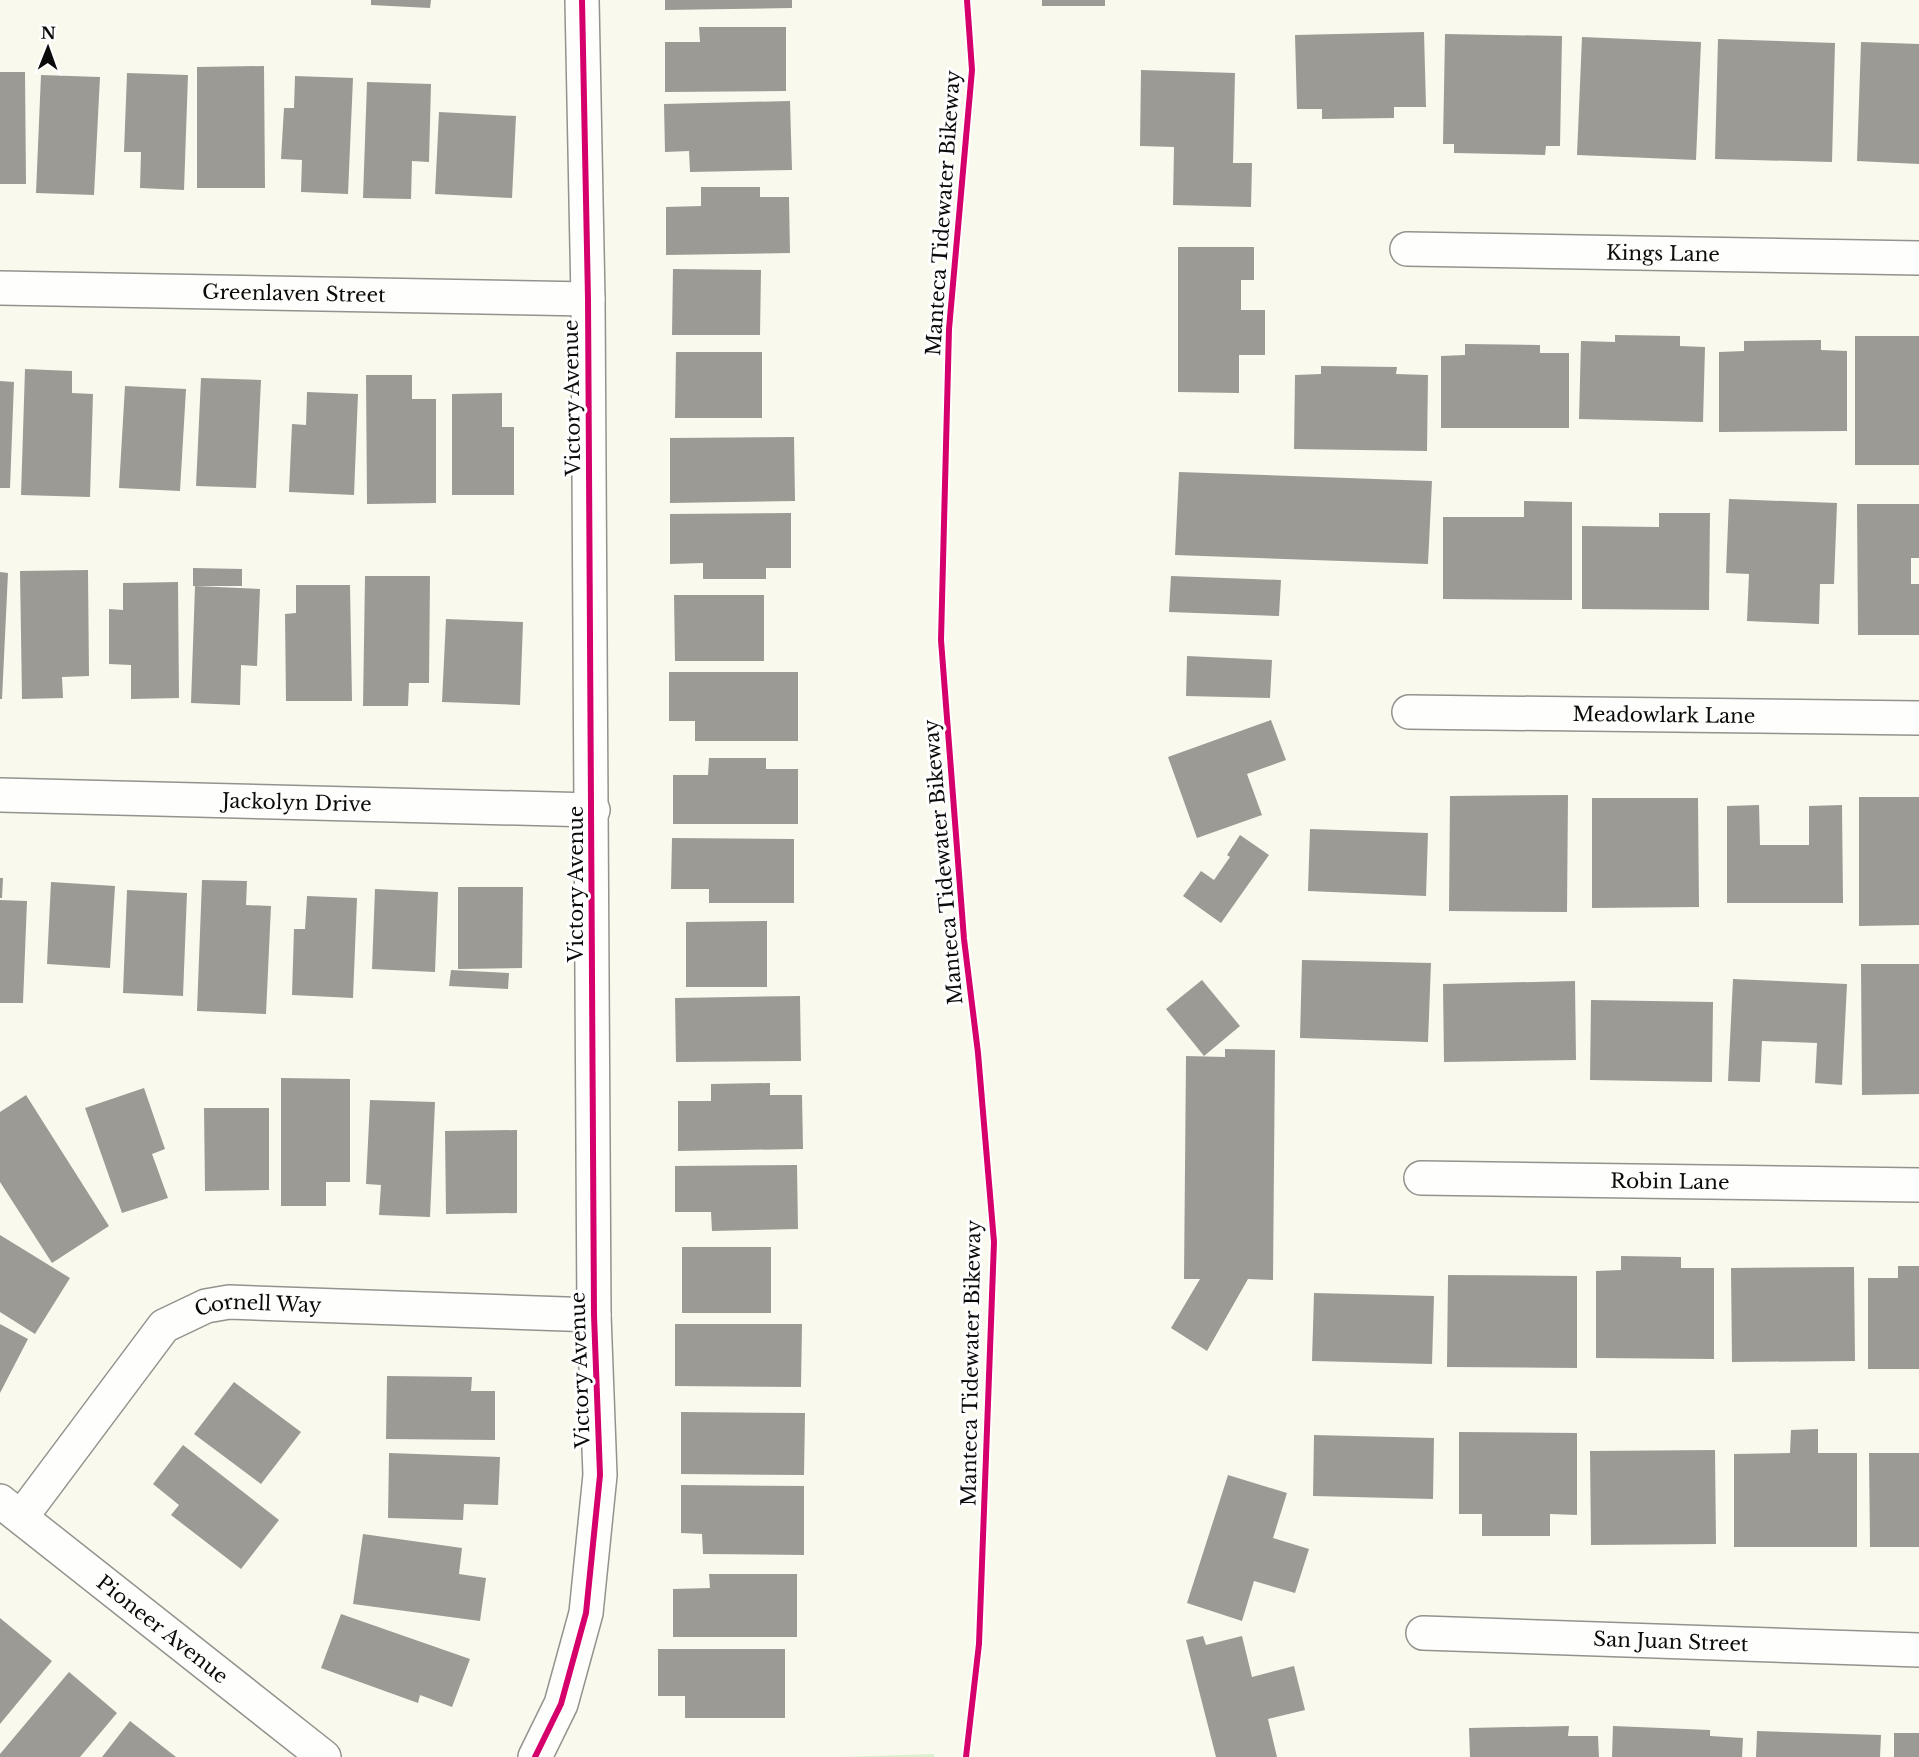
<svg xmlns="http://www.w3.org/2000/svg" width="1919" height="1757" font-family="'Libre Baskerville',serif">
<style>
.green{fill:#def0ce}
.building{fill:#9c9a94}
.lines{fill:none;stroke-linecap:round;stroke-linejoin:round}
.minor-casing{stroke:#93928d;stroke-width:36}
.minor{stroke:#fefefc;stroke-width:33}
.cycleway-casing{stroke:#fff;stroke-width:10}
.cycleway{stroke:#d6006c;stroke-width:6}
.labels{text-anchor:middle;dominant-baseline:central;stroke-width:6;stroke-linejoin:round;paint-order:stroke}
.street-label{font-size:20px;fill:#0b0b0b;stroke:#fff}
</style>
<rect width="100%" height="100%" fill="#faf9ee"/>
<!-- green -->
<path class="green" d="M 934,1754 L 934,1757 L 841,1757 Z"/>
<!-- building -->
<path class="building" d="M 371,0 L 431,0 L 430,8 L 371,5 Z
M 665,0 L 792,0 L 792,8 L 665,10 Z
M 1042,0 L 1105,0 L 1105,6 L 1042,6 Z
M 699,27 L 786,27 L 786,91 L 665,92 L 665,42 L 700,42 Z
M 1424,32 L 1426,107 L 1394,107 L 1394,118 L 1322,119 L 1322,109 L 1297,109 L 1295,35 Z
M 1445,34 L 1562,36 L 1560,146 L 1546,146 L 1545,155 L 1454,153 L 1454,144 L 1443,144 Z
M 1582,37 L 1701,42 L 1696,160 L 1577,155 Z
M 1718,39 L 1835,43 L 1832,162 L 1715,159 Z
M 1861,42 L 1919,44 L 1919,164 L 1857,161 Z
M 264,66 L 265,188 L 197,188 L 197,67 Z
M 1141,70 L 1235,73 L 1233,163 L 1252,163 L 1251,207 L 1173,205 L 1174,147 L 1140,146 Z
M 0,72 L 25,72 L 26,184 L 0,184 Z
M 127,73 L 188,75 L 184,190 L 140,188 L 141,152 L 124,152 Z
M 41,75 L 100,77 L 94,195 L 36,193 Z
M 295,76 L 353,78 L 348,194 L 301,192 L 302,160 L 281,159 L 284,108 L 294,108 Z
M 367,82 L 431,84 L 429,162 L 412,161 L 411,199 L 363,198 Z
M 790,101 L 792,170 L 690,172 L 689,151 L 665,152 L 664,104 Z
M 439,112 L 516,116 L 512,198 L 435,194 Z
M 701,187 L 760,187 L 760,197 L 789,197 L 790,253 L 666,255 L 666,207 L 701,206 Z
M 1178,247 L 1254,247 L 1254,280 L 1241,280 L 1241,310 L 1265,310 L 1265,355 L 1239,355 L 1239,393 L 1178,392 Z
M 673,269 L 761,270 L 760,335 L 672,335 Z
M 1615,335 L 1680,336 L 1680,346 L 1705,347 L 1703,422 L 1579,419 L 1581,341 L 1615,342 Z
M 1855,336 L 1919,336 L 1919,465 L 1855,465 Z
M 1821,340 L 1821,350 L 1847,351 L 1847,431 L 1719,432 L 1719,352 L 1744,351 L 1744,341 Z
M 1465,344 L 1540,345 L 1540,353 L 1569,353 L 1569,428 L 1441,428 L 1441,356 L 1465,355 Z
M 676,352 L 762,352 L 762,418 L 675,418 Z
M 1321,366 L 1397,367 L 1396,374 L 1428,375 L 1427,451 L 1294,449 L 1295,375 L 1321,374 Z
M 25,369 L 72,371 L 72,393 L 93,394 L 90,497 L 21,495 Z
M 366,375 L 412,375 L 412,399 L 436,399 L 436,503 L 367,504 Z
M 201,378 L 261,380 L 256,488 L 196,486 Z
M 0,381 L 14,382 L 10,488 L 0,488 Z
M 125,386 L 186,389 L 180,491 L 119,488 Z
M 307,392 L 358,394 L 354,495 L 289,492 L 292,424 L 306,425 Z
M 502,393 L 502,427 L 514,427 L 514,495 L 452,495 L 452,394 Z
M 794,437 L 795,501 L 670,503 L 670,438 Z
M 1179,472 L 1432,481 L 1428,564 L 1175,555 Z
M 1729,499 L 1837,503 L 1834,584 L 1820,584 L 1819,624 L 1747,621 L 1749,574 L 1726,573 Z
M 1524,501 L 1572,502 L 1572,600 L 1443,599 L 1443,517 L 1524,517 Z
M 1857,504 L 1919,504 L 1919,558 L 1911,558 L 1911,584 L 1919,584 L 1919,635 L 1858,635 Z
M 791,513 L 791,568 L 766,568 L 766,579 L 703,579 L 703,563 L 670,564 L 670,514 Z
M 1659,513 L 1710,513 L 1709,610 L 1582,609 L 1582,526 L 1659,527 Z
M 193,568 L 242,569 L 242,586 L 193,586 Z
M 88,570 L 89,676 L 62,677 L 63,698 L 22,699 L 20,571 Z
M 0,572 L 8,573 L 2,699 L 0,699 Z
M 365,576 L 430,576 L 429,683 L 409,683 L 408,706 L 363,706 Z
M 1171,576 L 1281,580 L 1279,616 L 1169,612 Z
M 178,582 L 179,698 L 131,699 L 131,665 L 109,664 L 109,609 L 123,610 L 123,583 Z
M 296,585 L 350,585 L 352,701 L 286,701 L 285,614 L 296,613 Z
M 195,586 L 260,589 L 257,666 L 241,665 L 240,705 L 191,703 Z
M 674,595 L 764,595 L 764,661 L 675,661 Z
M 446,619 L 523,622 L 520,705 L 442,702 Z
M 1187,656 L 1272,660 L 1270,698 L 1186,696 Z
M 669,672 L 798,672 L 798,741 L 695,741 L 695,721 L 669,721 Z
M 1271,720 L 1286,760 L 1247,774 L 1262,815 L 1197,838 L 1168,757 Z
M 709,758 L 766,758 L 766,769 L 798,769 L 798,824 L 673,824 L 673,775 L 708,775 Z
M 1568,795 L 1567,912 L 1449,911 L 1450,796 Z
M 1859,797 L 1919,797 L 1919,925 L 1859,926 Z
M 1592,798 L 1698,798 L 1699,907 L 1592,908 Z
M 1759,805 L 1760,845 L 1809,845 L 1809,806 L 1842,805 L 1843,903 L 1727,903 L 1727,806 Z
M 1310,829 L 1428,833 L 1426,896 L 1308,891 Z
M 1240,835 L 1269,855 L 1221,923 L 1183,896 L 1201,871 L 1214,880 L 1230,857 L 1227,855 Z
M 672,838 L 794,839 L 794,903 L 709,903 L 709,889 L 671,889 Z
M 0,878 L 3,878 L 2,898 L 0,898 Z
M 202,880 L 247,881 L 246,905 L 271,906 L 266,1014 L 197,1011 Z
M 51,882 L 115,886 L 110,968 L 47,964 Z
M 458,887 L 523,887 L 522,968 L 458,969 Z
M 375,889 L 438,892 L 435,972 L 372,969 Z
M 127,890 L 187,893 L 183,996 L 123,993 Z
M 307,896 L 357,898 L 353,998 L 292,995 L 294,929 L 305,929 Z
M 0,900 L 27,901 L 23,1003 L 0,1003 Z
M 767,921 L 767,987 L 686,987 L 686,922 Z
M 1302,960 L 1431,963 L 1428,1042 L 1300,1038 Z
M 1861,964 L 1919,964 L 1919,1094 L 1862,1095 Z
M 451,970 L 509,973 L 508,989 L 449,986 Z
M 1733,979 L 1847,984 L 1842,1085 L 1815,1083 L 1817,1043 L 1762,1041 L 1760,1082 L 1728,1081 Z
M 1202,980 L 1240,1026 L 1204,1056 L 1166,1009 Z
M 1575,981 L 1576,1060 L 1444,1062 L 1443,984 Z
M 800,996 L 801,1061 L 676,1062 L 675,998 Z
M 1591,1000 L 1713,1002 L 1712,1082 L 1590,1080 Z
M 1225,1049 L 1275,1050 L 1273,1280 L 1248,1279 L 1207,1351 L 1171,1328 L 1200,1279 L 1184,1279 L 1186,1056 L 1225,1057 Z
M 281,1078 L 350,1079 L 350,1182 L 326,1182 L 326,1206 L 281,1206 Z
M 770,1083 L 770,1095 L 802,1095 L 803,1149 L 678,1151 L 678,1101 L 711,1101 L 711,1084 Z
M 144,1088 L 165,1149 L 152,1154 L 168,1198 L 122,1213 L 85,1108 Z
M 26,1095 L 109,1226 L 52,1263 L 0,1182 L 0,1112 Z
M 370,1100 L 435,1102 L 430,1217 L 379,1215 L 381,1185 L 366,1184 Z
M 204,1108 L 269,1108 L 269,1190 L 205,1191 Z
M 517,1130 L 517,1213 L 446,1214 L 445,1131 Z
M 797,1165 L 798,1229 L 712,1231 L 711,1212 L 675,1212 L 675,1166 Z
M 0,1235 L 70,1278 L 35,1334 L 0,1312 Z
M 682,1247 L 771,1247 L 771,1313 L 682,1313 Z
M 1621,1256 L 1681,1257 L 1681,1268 L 1714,1268 L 1714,1359 L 1596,1358 L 1596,1271 L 1621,1270 Z
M 1898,1266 L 1919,1266 L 1919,1369 L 1868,1369 L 1868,1278 L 1898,1278 Z
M 1854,1267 L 1855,1361 L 1732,1362 L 1731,1268 Z
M 1448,1275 L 1577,1276 L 1577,1368 L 1447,1367 Z
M 1314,1293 L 1434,1296 L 1432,1364 L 1312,1361 Z
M 0,1324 L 28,1339 L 0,1393 Z
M 675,1324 L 802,1324 L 801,1387 L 675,1386 Z
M 387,1376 L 472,1377 L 471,1391 L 495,1391 L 495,1440 L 386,1439 Z
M 234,1382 L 301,1432 L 261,1484 L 194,1434 Z
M 681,1412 L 805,1413 L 804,1475 L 681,1474 Z
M 1818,1429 L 1818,1453 L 1857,1453 L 1857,1547 L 1734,1547 L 1734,1454 L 1790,1453 L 1791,1430 Z
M 1459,1432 L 1577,1433 L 1577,1515 L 1550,1514 L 1550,1536 L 1482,1536 L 1482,1514 L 1459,1514 Z
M 1314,1435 L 1434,1438 L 1433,1499 L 1313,1496 Z
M 183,1445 L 279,1520 L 241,1569 L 171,1515 L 179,1505 L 153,1484 Z
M 1715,1450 L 1716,1544 L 1591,1545 L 1590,1451 Z
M 389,1453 L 500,1457 L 498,1505 L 464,1504 L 463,1520 L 388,1518 Z
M 1869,1453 L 1919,1453 L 1919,1547 L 1870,1547 Z
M 1228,1475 L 1287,1493 L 1273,1538 L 1309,1549 L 1295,1593 L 1254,1581 L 1242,1621 L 1187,1603 Z
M 681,1485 L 804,1486 L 804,1555 L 703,1554 L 702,1534 L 681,1533 Z
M 363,1534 L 462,1548 L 459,1574 L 486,1578 L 480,1621 L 353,1604 Z
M 709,1574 L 797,1574 L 797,1637 L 673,1637 L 673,1589 L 710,1588 Z
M 341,1614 L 470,1659 L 452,1707 L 420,1695 L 418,1703 L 321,1668 Z
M 0,1618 L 52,1661 L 0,1724 Z
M 1203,1636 L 1206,1645 L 1242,1636 L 1252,1677 L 1294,1666 L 1305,1710 L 1268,1719 L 1277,1757 L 1216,1757 L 1186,1640 Z
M 658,1649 L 785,1649 L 785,1718 L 685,1718 L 685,1696 L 658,1696 Z
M 69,1672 L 117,1713 L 80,1757 L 0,1757 L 0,1754 Z
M 130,1721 L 176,1757 L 102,1757 Z
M 1569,1726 L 1568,1736 L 1598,1736 L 1599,1757 L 1470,1757 L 1469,1728 Z
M 1613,1726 L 1710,1730 L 1710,1736 L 1743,1738 L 1742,1757 L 1612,1757 Z
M 1757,1731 L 1881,1735 L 1880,1757 L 1756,1757 Z
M 1894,1733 L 1919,1733 L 1919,1757 L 1894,1757 Z"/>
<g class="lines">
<!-- minor casing -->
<g class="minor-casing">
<g id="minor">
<path id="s1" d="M 1407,249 L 1919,258"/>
<path id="s2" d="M 0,288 L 588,299"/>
<path id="s3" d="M 1409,712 L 1919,718"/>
<path id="s4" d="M 0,795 L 593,810"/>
<path id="s5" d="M 1421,1178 L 1919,1185"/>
<path id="s6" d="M 0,1501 L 324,1757"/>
<path id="s7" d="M 22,1516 L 164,1326 L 206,1306 L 229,1302 L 594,1315"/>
<path id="s8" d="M 1423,1633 L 1919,1650"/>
<path d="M 535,1757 L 561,1704 L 586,1613 L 600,1475 L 594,1315 L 588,299 L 582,0"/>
</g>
</g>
<!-- minor -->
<use href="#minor" class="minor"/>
<!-- cycleway casing -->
<g class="cycleway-casing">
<path id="cycleway" d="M 535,1757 L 561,1704 L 586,1613 L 600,1475 L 594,1315 L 588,299 L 582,0
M 966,1757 L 979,1644 L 994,1242 L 978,1053 L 964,939 L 941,640 L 949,329 L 972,70 L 967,0"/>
</g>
<!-- cycleway -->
<use href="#cycleway" class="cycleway"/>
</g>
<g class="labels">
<!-- street labels -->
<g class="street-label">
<text transform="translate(943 213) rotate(-86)">Manteca Tidewater Bikeway</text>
<text stroke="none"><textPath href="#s1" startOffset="256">Kings Lane</textPath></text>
<text stroke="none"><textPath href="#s2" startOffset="294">Greenlaven Street</textPath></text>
<text transform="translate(572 398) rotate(-91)">Victory Avenue</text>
<text stroke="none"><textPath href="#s3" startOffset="255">Meadowlark Lane</textPath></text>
<text stroke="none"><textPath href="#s4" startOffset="297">Jackolyn Drive</textPath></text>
<text transform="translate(943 862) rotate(-95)">Manteca Tidewater Bikeway</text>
<text transform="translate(576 884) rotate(-90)">Victory Avenue</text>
<text stroke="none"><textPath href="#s5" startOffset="249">Robin Lane</textPath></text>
<text stroke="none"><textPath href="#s7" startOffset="336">Cornell Way</textPath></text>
<text transform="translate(971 1363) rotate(-89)">Manteca Tidewater Bikeway</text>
<text transform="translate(580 1370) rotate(-92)">Victory Avenue</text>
<text stroke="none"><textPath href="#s6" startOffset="207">Pioneer Avenue</textPath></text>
<text stroke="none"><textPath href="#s8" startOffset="248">San Juan Street</textPath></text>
</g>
</g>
<!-- north arrow -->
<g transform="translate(48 48) rotate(1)" stroke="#ffffff" stroke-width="4.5" paint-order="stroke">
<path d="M0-4.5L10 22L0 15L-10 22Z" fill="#0b0b0b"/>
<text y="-9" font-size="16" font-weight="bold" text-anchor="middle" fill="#0b0b0b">N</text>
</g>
</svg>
